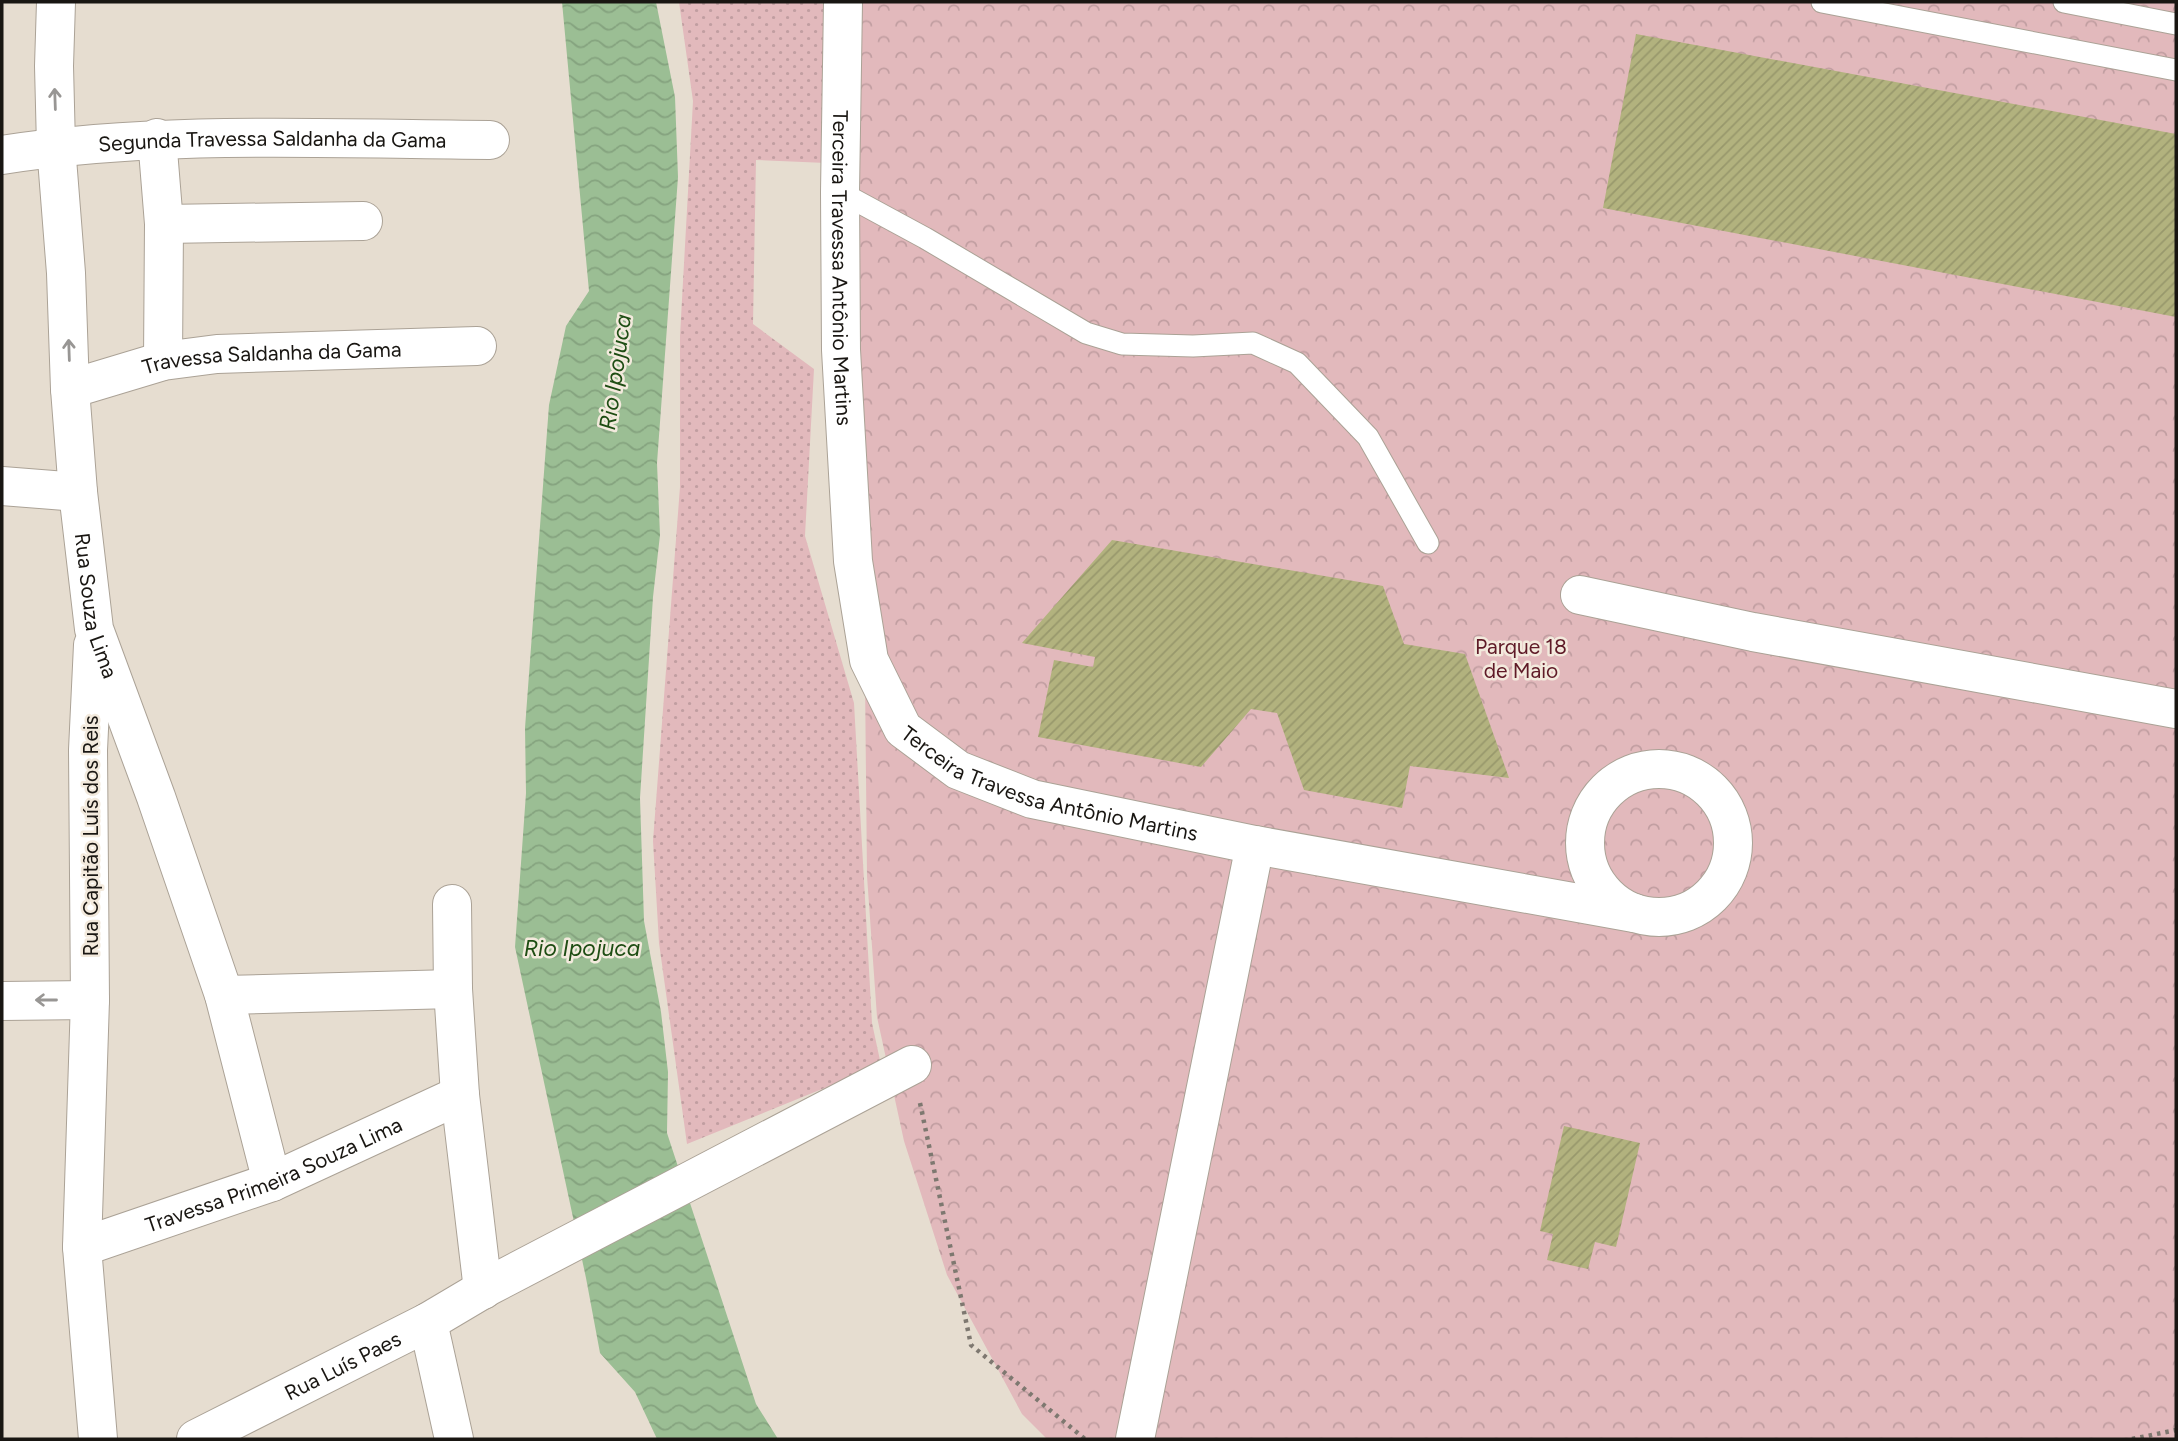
<svg xmlns="http://www.w3.org/2000/svg" width="2178" height="1441" font-family="Figtree,sans-serif">
<style>
.grass{fill:url(#grass-dots)}
.park{fill:url(#park-crowns)}
.water{fill:url(#water-waves)}
.building{fill:url(#building-hatch)}
.lines{fill:none;stroke-linecap:round;stroke-linejoin:round}
.lane-casing{stroke:#aba296;stroke-width:23}
.street-casing{stroke:#aba296;stroke-width:40}
.path{stroke:#7e7870;stroke-width:4.5;stroke-dasharray:3.5 5;stroke-linecap:butt}
.lane{stroke:#fff;stroke-width:21}
.street{stroke:#fff;stroke-width:38}
.oneway{stroke:#989694}
.labels{text-anchor:middle;dominant-baseline:central;stroke-width:5;stroke-linejoin:round;paint-order:stroke}
.street-label{font-size:21px;fill:#191612;stroke:#f3eadd}
.park-label{font-size:21px;fill:#5f1a27;stroke:#f3eadd}
.water-label{font-size:23px;font-style:italic;fill:#1e4d13;stroke:#f3eadd}
</style>
<defs>
<pattern id="grass-dots" width="8" height="8" patternUnits="userSpaceOnUse" patternTransform="scale(1.75)"><rect width="8" height="8" fill="#e2b9bc"/><path d="M2 2h.1M6 6h.1" fill="none" stroke="#c19ea1" stroke-width="1.8" stroke-linecap="round"/></pattern>
<pattern id="park-crowns" width="20" height="18" patternUnits="userSpaceOnUse" patternTransform="scale(1.75)"><rect width="20" height="18" fill="#e2b9bc"/><path d="M2 6a3 3 0 1 1 6 0M12 15a3 3 0 1 1 6 0" fill="none" stroke="#c19ea1"/></pattern>
<pattern id="water-waves" width="16" height="10" patternUnits="userSpaceOnUse" patternTransform="scale(1.75)"><rect width="16" height="10" fill="#9bbe94"/><path d="M0 5q4-4 8 0t8 0" fill="none" stroke="#85a37f"/></pattern>
<pattern id="building-hatch" width="6" height="6" patternUnits="userSpaceOnUse" patternTransform="scale(1.75)"><rect width="6" height="6" fill="#b2b27e"/><path d="M-1 1l2-2M0 6l6-6M5 7l2-2" fill="none" stroke="#98986c"/></pattern>
</defs>
<rect width="100%" height="100%" fill="#e6ddd0"/>
<!-- grass -->
<path class="grass" d="M 679,2 L 811,2 L 830,5 L 826,163 L 756,160 L 753,324 L 814,369 L 805,536 L 854,703 L 872,1023 L 881,1065 L 687,1144 L 659,943 L 653,841 L 680,487 L 680,336 L 693,101 Z"/>
<!-- park -->
<path class="park" d="M 861,2 L 2176,2 L 2176,1439 L 1047,1439 L 1022,1414 L 947,1275 L 904,1141 L 877,1017 L 867,876 L 864,580 L 856,410 Z"/>
<!-- water -->
<path class="water" d="M 562,2 L 656,2 L 675,97 L 678,177 L 657,463 L 660,535 L 653,597 L 640,798 L 644,921 L 661,1012 L 668,1072 L 667,1133 L 756,1404 L 778,1439 L 657,1439 L 635,1392 L 600,1353 L 586,1278 L 515,947 L 526,793 L 525,728 L 549,405 L 566,326 L 589,291 Z"/>
<!-- building -->
<path class="building" d="M 1636,34 L 2176,134 L 2176,317 L 1603,208 Z
M 1112,540 L 1383,586 L 1404,644 L 1465,654 L 1509,778 L 1410,766 L 1402,808 L 1304,790 L 1277,713 L 1251,709 L 1201,767 L 1038,737 L 1054,660 L 1093,667 L 1095,657 L 1022,643 Z
M 1564,1126 L 1640,1143 L 1616,1247 L 1595,1242 L 1588,1269 L 1547,1260 L 1553,1234 L 1540,1231 Z"/>
<g class="lines">
<!-- lane casing -->
<g class="lane-casing">
<path id="lane" d="M 1822,2 L 2176,70
M 2064,2 L 2176,24
M 840,192 L 925,238 L 1086,333 L 1122,344 L 1193,346 L 1253,343 L 1297,363 L 1368,437 L 1428,543"/>
</g>
<!-- street casing -->
<g class="street-casing">
<g id="street">
<path id="s1" d="M 56,2 L 54,66 L 56,146 L 66,273 L 70,389 L 78,492 L 94,629 L 156,797 L 224,995 L 272,1182"/>
<path id="s2" d="M 843,2 L 840,192 L 841,350 L 853,561 L 869,660 L 903,729 L 958,770 L 1032,799 L 1255,845 L 1634,913"/>
<path d="M 157,138 L 164,224 L 163,361"/>
<path id="s3" d="M 2,155 C 163,130 327,139 490,140"/>
<path d="M 164,224 L 363,221"/>
<path id="s4" d="M 70,389 L 163,361 L 217,354 L 477,346"/>
<path d="M 2,486 L 78,492"/>
<path d="M 1580,595 L 1753,632 L 2176,709"/>
<path d="M 93,645 L 88,750 L 90,1000 L 82,1247 L 98,1439"/>
<circle cx="1659" cy="843" r="74"/>
<path d="M 452,904 L 453,989 L 460,1095 L 483,1290"/>
<path d="M 224,995 L 453,989"/>
<path d="M 2,1001 L 90,1000"/>
<path id="s5" d="M 82,1247 L 272,1182 L 460,1095"/>
<path d="M 428,1322 L 454,1439"/>
<path id="s6" d="M 196,1439 L 428,1322 L 487,1287 L 912,1065"/>
<path d="M 1135,1439 L 1255,845"/>
</g>
</g>
<!-- path -->
<path class="path" d="M 920,1103 L 971,1345 L 1085,1439
M 2132,1439 L 2176,1430"/>
<!-- lane -->
<use href="#lane" class="lane"/>
<!-- street -->
<use href="#street" class="street"/>
</g>
<!-- one-way arrows -->
<defs><path id="oneway-shaft" d="M-6 0H5M1.5-3L5.5 0L1.5 3" fill="none" stroke-width="1.6" stroke-linecap="round" stroke-linejoin="round" transform="scale(1.75)"/></defs>
<g class="oneway">
<use href="#oneway-shaft" transform="translate(55 99) rotate(-92)"/>
<use href="#oneway-shaft" transform="translate(69 350) rotate(-92)"/>
<use href="#oneway-shaft" transform="translate(46 1000) rotate(180)"/>
</g>
<g class="labels">
<!-- street labels -->
<g class="street-label">
<text stroke="none"><textPath href="#s3" startOffset="271">Segunda Travessa Saldanha da Gama</textPath></text>
<text stroke="none"><textPath href="#s2" startOffset="266">Terceira Travessa Antônio Martins</textPath></text>
<text stroke="none"><textPath href="#s4" startOffset="206">Travessa Saldanha da Gama</textPath></text>
<text stroke="none"><textPath href="#s1" startOffset="606">Rua Souza Lima</textPath></text>
<text stroke="none"><textPath href="#s2" startOffset="896">Terceira Travessa Antônio Martins</textPath></text>
<text transform="translate(90 836) rotate(-90)">Rua Capitão Luís dos Reis</text>
<text stroke="none"><textPath href="#s5" startOffset="205">Travessa Primeira Souza Lima</textPath></text>
<text stroke="none"><textPath href="#s6" startOffset="164">Rua Luís Paes</textPath></text>
</g>
<!-- park labels -->
<g class="park-label">
<text x="1521" y="646">Parque 18<tspan x="1521" dy="24">de Maio</tspan></text>
</g>
<!-- water labels -->
<g class="water-label">
<text transform="translate(615 372) rotate(-82)">Rio Ipojuca</text>
<text x="582" y="948">Rio Ipojuca</text>
</g>
</g>
<!-- border -->
<rect width="2178" height="1441" fill="none" stroke="#191612" stroke-width="7"/>
</svg>
